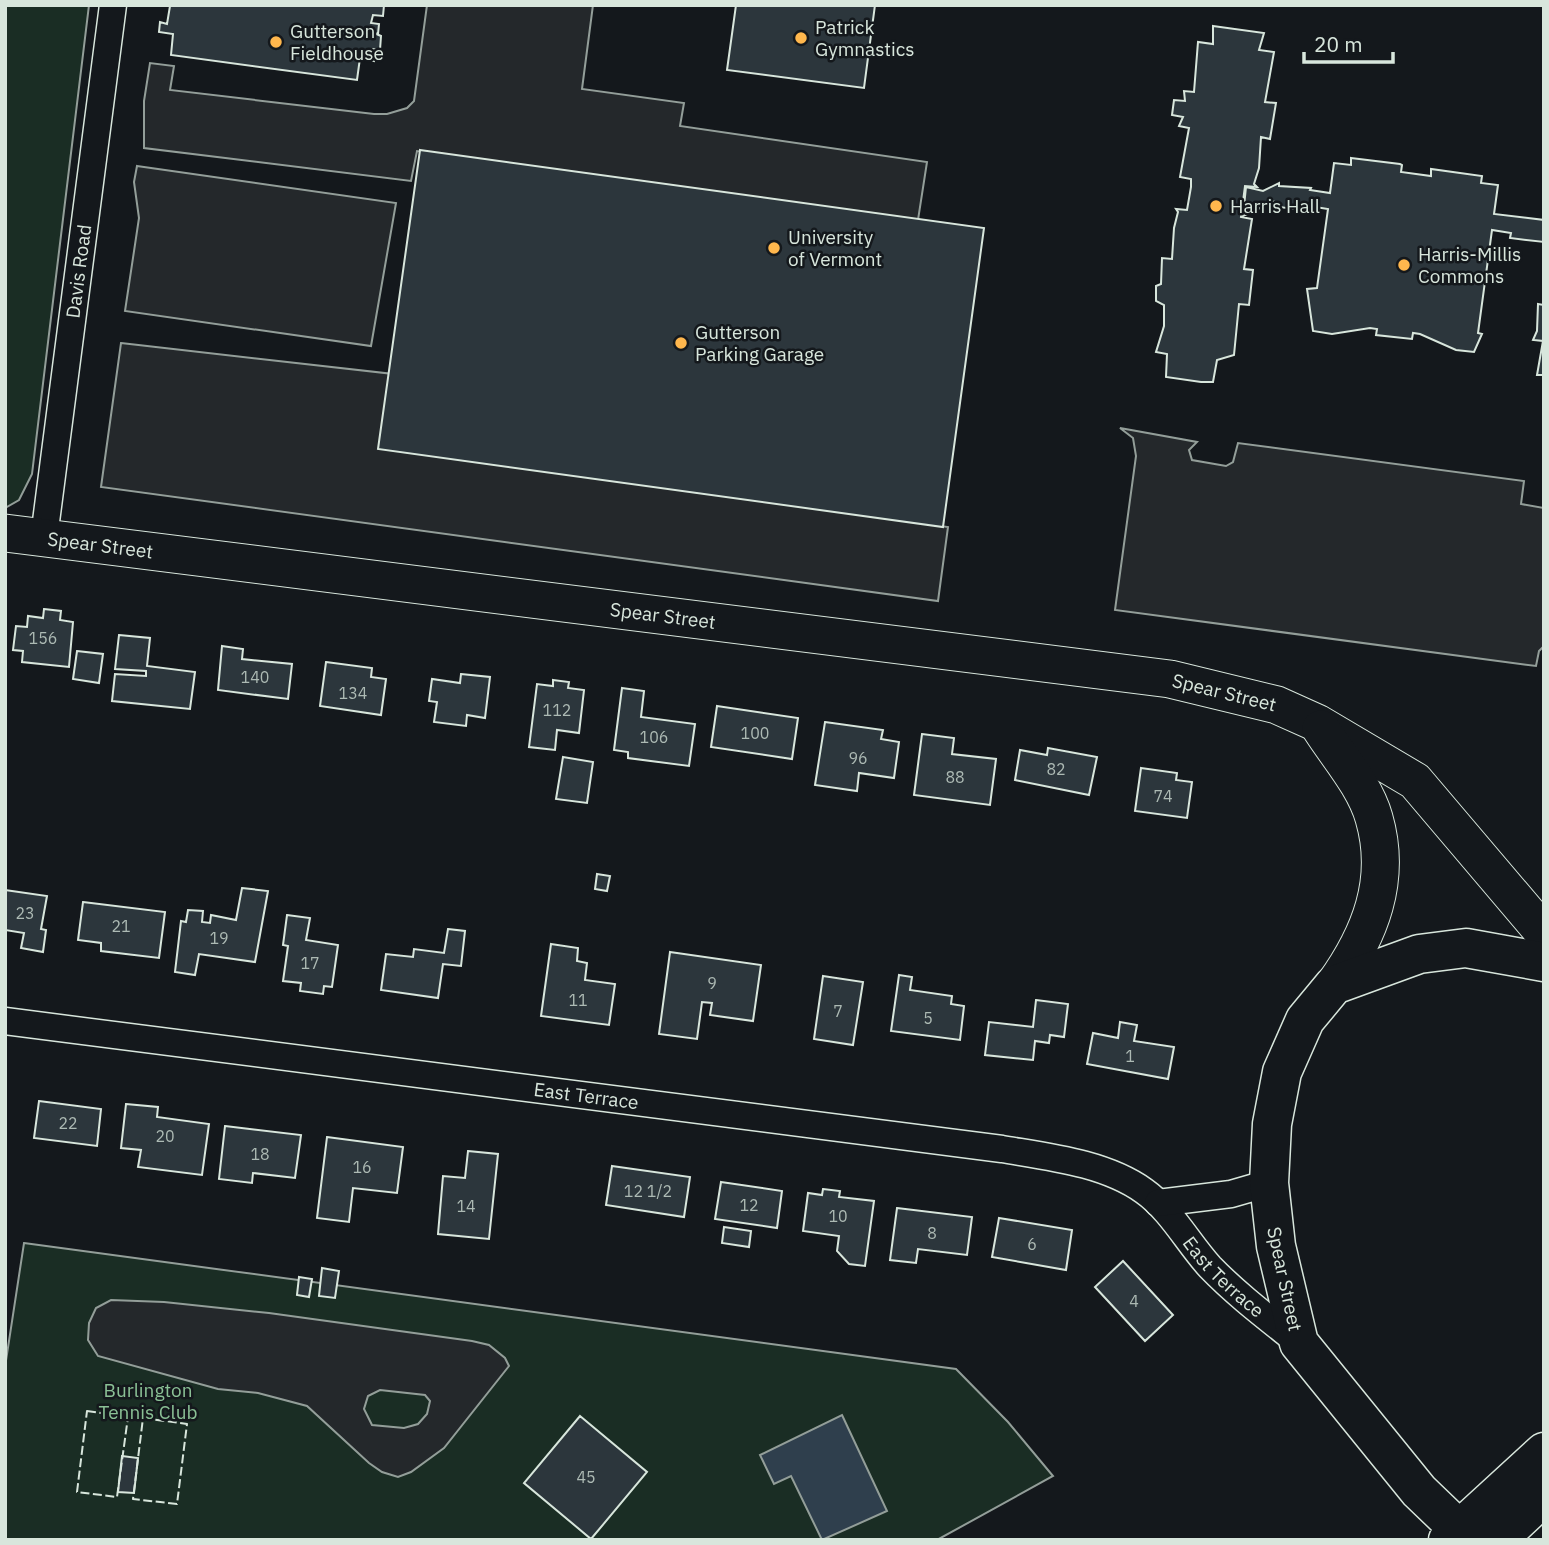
<svg xmlns="http://www.w3.org/2000/svg" width="1549" height="1545" font-family="'IBM Plex Sans',sans-serif">
<style>
.green{fill:#1a2d24;stroke:#939e99;stroke-width:2}
.parking{fill:#24282b;stroke:#939e99;stroke-width:2;fill-rule:evenodd}
.water{fill:#2f3f4d;stroke:#939e99;stroke-width:2}
.building{fill:#2c363c;stroke:#d8e6dc;stroke-width:2}
.lines{fill:none;stroke-linecap:round;stroke-linejoin:round}
.street-casing{stroke:#d8e6dc;stroke-width:29}
.secondary-casing{stroke:#d8e6dc;stroke-width:39}
.primary-casing{stroke:#d8e6dc;stroke-width:41}
.street{stroke:#14181c;stroke-width:26}
.secondary{stroke:#14181c;stroke-width:37}
.primary{stroke:#14181c;stroke-width:38}
.fence{stroke:#d8e6dc;stroke-width:2;stroke-dasharray:9 3.5;stroke-linecap:butt}
.poi-dot{fill:#ffb74d;stroke:#14181c;stroke-width:2.5}
.labels{text-anchor:middle;dominant-baseline:central;stroke-width:5;stroke-linejoin:round;paint-order:stroke}
.number-label{font-size:16px;fill:#adbab4}
.poi-label{font-size:19px;fill:#d8e6dc;stroke:#14181c;text-anchor:start}
.street-label{font-size:19px;fill:#d8e6dc;stroke:#14181c}
.park-label{font-size:19px;fill:#8ac095;stroke:#14181c}
</style>
<rect width="100%" height="100%" fill="#14181c"/>
<!-- green -->
<path class="green" d="M 5,5 L 89,5 L 32,474 L 19,500 L 5,508 Z
M 24,1243 L 956,1369 L 1008,1422 L 1053,1476 L 937,1540 L 5,1540 L 5,1367 Z"/>
<!-- parking -->
<path class="parking" d="M 427,5 L 593,5 L 582,89 L 684,103 L 680,126 L 927,162 L 918,220 L 417,151 L 411,181 L 144,148 L 144,101 L 150,63 L 174,66 L 170,90 L 374,114 L 387,114 L 407,108 L 414,101 Z
M 137,166 L 396,203 L 371,346 L 125,311 L 139,218 L 134,182 Z
M 121,343 L 393,374 L 383,448 L 948,527 L 938,601 L 101,487 Z
M 1120,428 L 1197,442 L 1189,450 L 1192,460 L 1226,466 L 1233,462 L 1238,443 L 1524,481 L 1521,504 L 1544,508 L 1544,646 L 1539,651 L 1536,666 L 1115,610 L 1136,456 L 1133,438 Z
M 111,1300 L 164,1302 L 269,1313 L 472,1341 L 489,1345 L 505,1358 L 509,1366 L 444,1448 L 411,1472 L 398,1477 L 382,1472 L 369,1463 L 307,1406 L 258,1393 L 218,1389 L 98,1356 L 88,1340 L 89,1323 L 96,1308 ZM 380,1390 L 425,1395 L 430,1401 L 427,1414 L 418,1424 L 404,1428 L 372,1425 L 364,1409 L 368,1396 Z"/>
<!-- water -->
<path class="water" d="M 842,1415 L 887,1511 L 822,1540 L 791,1476 L 774,1484 L 760,1455 Z"/>
<!-- building -->
<path class="building" d="M 384,5 L 383,16 L 373,15 L 371,23 L 379,24 L 378,34 L 374,33 L 381,36 L 380,50 L 372,49 L 375,51 L 374,61 L 360,58 L 357,80 L 171,55 L 173,34 L 159,32 L 160,22 L 167,24 L 170,6 L 162,5 Z
M 736,5 L 875,5 L 864,88 L 727,70 Z
M 1213,26 L 1264,33 L 1259,50 L 1274,52 L 1265,102 L 1276,103 L 1270,139 L 1261,137 L 1259,168 L 1254,184 L 1257,187 L 1245,186 L 1241,217 L 1252,219 L 1244,269 L 1253,270 L 1249,305 L 1239,304 L 1234,355 L 1217,360 L 1213,382 L 1201,382 L 1166,377 L 1167,354 L 1156,352 L 1164,326 L 1164,305 L 1156,301 L 1156,286 L 1161,284 L 1162,258 L 1172,259 L 1174,228 L 1178,212 L 1176,209 L 1187,210 L 1191,187 L 1191,179 L 1180,177 L 1189,128 L 1179,126 L 1183,117 L 1172,115 L 1174,100 L 1185,101 L 1184,91 L 1194,92 L 1198,42 L 1213,44 Z
M 420,150 L 984,228 L 943,527 L 378,449 Z
M 1351,158 L 1400,164 L 1402,165 L 1401,172 L 1431,176 L 1431,169 L 1482,176 L 1481,183 L 1498,185 L 1494,214 L 1544,220 L 1544,242 L 1510,238 L 1511,233 L 1492,230 L 1478,333 L 1482,334 L 1474,352 L 1456,350 L 1420,334 L 1413,333 L 1412,339 L 1376,335 L 1377,329 L 1370,328 L 1332,334 L 1313,331 L 1307,289 L 1317,288 L 1328,209 L 1309,206 L 1308,211 L 1272,206 L 1273,202 L 1243,216 L 1246,187 L 1263,191 L 1279,183 L 1279,186 L 1311,188 L 1310,190 L 1330,193 L 1334,163 L 1351,165 Z
M 1538,304 L 1544,305 L 1544,375 L 1537,375 L 1543,341 L 1533,340 L 1537,331 Z
M 44,609 L 61,611 L 60,620 L 73,622 L 69,667 L 22,662 L 23,651 L 13,650 L 16,626 L 27,627 L 28,616 L 43,618 Z
M 119,635 L 150,638 L 147,666 L 195,672 L 190,709 L 112,701 L 115,674 L 146,676 L 146,671 L 115,669 Z
M 222,646 L 243,649 L 242,659 L 292,664 L 288,699 L 218,690 Z
M 77,651 L 103,654 L 99,683 L 73,679 Z
M 326,662 L 372,668 L 371,677 L 386,679 L 381,715 L 320,706 Z
M 461,674 L 490,677 L 485,718 L 467,715 L 466,726 L 434,722 L 437,702 L 429,701 L 432,679 L 460,683 Z
M 553,680 L 569,682 L 568,688 L 584,690 L 579,733 L 557,730 L 555,750 L 529,747 L 537,684 L 553,686 Z
M 622,688 L 644,691 L 641,717 L 695,724 L 689,766 L 628,758 L 628,752 L 614,750 Z
M 717,706 L 798,718 L 792,759 L 711,747 Z
M 825,722 L 883,730 L 881,739 L 899,742 L 894,778 L 859,773 L 857,791 L 815,785 Z
M 922,734 L 954,738 L 952,754 L 996,759 L 990,805 L 914,795 Z
M 1048,748 L 1097,757 L 1089,795 L 1015,780 L 1020,750 L 1047,755 Z
M 563,757 L 593,762 L 587,803 L 556,799 Z
M 1141,768 L 1177,773 L 1176,780 L 1192,782 L 1187,818 L 1135,811 Z
M 597,874 L 610,876 L 607,891 L 595,889 Z
M 242,888 L 268,891 L 255,962 L 199,954 L 195,975 L 175,972 L 181,921 L 186,922 L 188,910 L 203,911 L 202,922 L 210,923 L 211,915 L 236,920 Z
M 5,890 L 47,896 L 41,929 L 46,930 L 43,952 L 21,948 L 24,933 L 5,930 Z
M 83,902 L 165,912 L 159,958 L 101,951 L 101,943 L 78,940 Z
M 287,915 L 310,918 L 306,940 L 338,945 L 332,987 L 324,986 L 323,994 L 300,991 L 301,983 L 283,981 L 288,946 L 283,945 Z
M 448,929 L 465,931 L 461,966 L 443,964 L 438,998 L 381,990 L 386,954 L 413,957 L 414,949 L 444,953 Z
M 551,944 L 578,948 L 577,961 L 587,963 L 585,980 L 615,984 L 609,1025 L 541,1016 Z
M 670,952 L 761,965 L 753,1021 L 710,1015 L 712,1003 L 702,1002 L 697,1039 L 659,1034 Z
M 899,975 L 912,977 L 910,990 L 952,996 L 951,1004 L 964,1006 L 960,1040 L 891,1031 Z
M 823,976 L 863,982 L 853,1045 L 814,1039 Z
M 1036,1000 L 1068,1004 L 1064,1037 L 1050,1035 L 1049,1043 L 1035,1041 L 1033,1060 L 985,1055 L 989,1022 L 1033,1027 Z
M 1120,1022 L 1137,1025 L 1134,1041 L 1174,1047 L 1168,1079 L 1087,1064 L 1093,1033 L 1118,1038 Z
M 39,1101 L 101,1109 L 97,1146 L 34,1138 Z
M 126,1104 L 158,1107 L 157,1117 L 209,1124 L 202,1175 L 138,1167 L 141,1150 L 121,1148 Z
M 225,1126 L 301,1135 L 295,1178 L 253,1173 L 252,1183 L 219,1179 Z
M 327,1137 L 403,1147 L 397,1193 L 353,1188 L 349,1222 L 317,1218 Z
M 468,1151 L 498,1154 L 489,1239 L 438,1234 L 443,1176 L 465,1178 Z
M 612,1166 L 690,1177 L 684,1217 L 606,1205 Z
M 721,1182 L 782,1191 L 777,1228 L 715,1219 Z
M 823,1189 L 840,1191 L 839,1197 L 874,1201 L 865,1266 L 849,1264 L 837,1251 L 839,1236 L 803,1231 L 808,1193 L 822,1195 Z
M 897,1208 L 972,1217 L 967,1255 L 918,1249 L 916,1263 L 890,1260 Z
M 999,1218 L 1072,1230 L 1066,1270 L 992,1257 Z
M 724,1227 L 751,1231 L 749,1247 L 722,1243 Z
M 1123,1261 L 1173,1315 L 1145,1341 L 1095,1287 Z
M 322,1268 L 339,1271 L 335,1298 L 319,1296 Z
M 299,1277 L 312,1279 L 309,1297 L 297,1295 Z
M 580,1416 L 647,1472 L 591,1539 L 524,1483 Z
M 122,1456 L 138,1458 L 134,1493 L 118,1492 Z"/>
<g class="lines">
<!-- street casing -->
<g class="street-casing">
<g id="street">
<path id="s1" d="M 44,537 L 113,5"/>
<path id="s2" d="M 5,1021 L 1002,1149 C 1049,1157 1105,1163 1144,1191 C 1171,1210 1188,1243 1210,1267 C 1237,1295 1269,1319 1299,1343"/>
<path d="M 1158,1203 L 1231,1194 L 1269,1183"/>
</g>
</g>
<!-- secondary casing -->
<g class="secondary-casing">
<g id="secondary">
<path id="s3" d="M 5,533 L 1170,679 L 1277,705 L 1317,723 L 1415,781 L 1544,933"/>
<path d="M 1321,729 C 1339,757 1365,786 1374,818 C 1392,880 1370,935 1334,985"/>
</g>
</g>
<!-- primary casing -->
<g class="primary-casing">
<path id="primary" d="M 1448,1540 L 1544,1452
M 1470,1540 L 1419,1491 L 1299,1343 L 1276,1246 L 1269,1183 L 1272,1124 L 1282,1072 L 1305,1020 L 1334,985 L 1419,954 L 1466,948 L 1544,962
M 1497,1540 L 1544,1496"/>
</g>
<!-- street -->
<use href="#street" class="street"/>
<!-- secondary -->
<use href="#secondary" class="secondary"/>
<!-- primary -->
<use href="#primary" class="primary"/>
<!-- fence -->
<path class="fence" d="M 87,1411 L 128,1417 L 117,1497 L 77,1492 Z
M 143,1418 L 187,1424 L 177,1504 L 133,1499 Z"/>
</g>
<!-- markers -->
<g class="poi-dot">
<circle cx="801" cy="38" r="7"/>
<circle cx="276" cy="42" r="7"/>
<circle cx="1216" cy="206" r="7"/>
<circle cx="774" cy="248" r="7"/>
<circle cx="1404" cy="265" r="7"/>
<circle cx="681" cy="343" r="7"/>
</g>
<g class="labels">
<!-- number labels -->
<g class="number-label">
<text x="43" y="638">156</text>
<text x="255" y="677">140</text>
<text x="353" y="693">134</text>
<text x="557" y="710">112</text>
<text x="755" y="733">100</text>
<text x="654" y="737">106</text>
<text x="858" y="758">96</text>
<text x="1056" y="769">82</text>
<text x="955" y="777">88</text>
<text x="1163" y="796">74</text>
<text x="25" y="913">23</text>
<text x="121" y="926">21</text>
<text x="219" y="938">19</text>
<text x="310" y="963">17</text>
<text x="712" y="983">9</text>
<text x="578" y="1000">11</text>
<text x="838" y="1011">7</text>
<text x="928" y="1018">5</text>
<text x="1130" y="1056">1</text>
<text x="68" y="1123">22</text>
<text x="165" y="1136">20</text>
<text x="260" y="1154">18</text>
<text x="362" y="1167">16</text>
<text x="648" y="1191">12 1/2</text>
<text x="749" y="1205">12</text>
<text x="466" y="1206">14</text>
<text x="838" y="1216">10</text>
<text x="932" y="1233">8</text>
<text x="1032" y="1244">6</text>
<text x="1134" y="1301">4</text>
<text x="586" y="1477">45</text>
</g>
<!-- poi labels -->
<g class="poi-label">
<text x="815" y="27">Patrick<tspan x="815" dy="22">Gymnastics</tspan></text>
<text x="290" y="31">Gutterson<tspan x="290" dy="22">Fieldhouse</tspan></text>
<text x="1230" y="206">Harris Hall</text>
<text x="788" y="237">University<tspan x="788" dy="22">of Vermont</tspan></text>
<text x="1418" y="254">Harris-Millis<tspan x="1418" dy="22">Commons</tspan></text>
<text x="695" y="332">Gutterson<tspan x="695" dy="22">Parking Garage</tspan></text>
</g>
<!-- street labels -->
<g class="street-label">
<text stroke="none"><textPath href="#s1" startOffset="268">Davis Road</textPath></text>
<text stroke="none"><textPath href="#s3" startOffset="96">Spear Street</textPath></text>
<text stroke="none"><textPath href="#s3" startOffset="663">Spear Street</textPath></text>
<text stroke="none"><textPath href="#s3" startOffset="1230">Spear Street</textPath></text>
<text stroke="none"><textPath href="#s2" startOffset="586">East Terrace</textPath></text>
<text stroke="none"><textPath href="#s2" startOffset="1272">East Terrace</textPath></text>
<text transform="translate(1285 1279) rotate(78)">Spear Street</text>
</g>
<!-- park labels -->
<g class="park-label">
<text x="148" y="1390">Burlington<tspan x="148" dy="22">Tennis Club</tspan></text>
</g>
</g>
<!-- border -->
<rect width="1549" height="1545" fill="none" stroke="#d8e6dc" stroke-width="14"/>
<!-- scale -->
<path d="M1304 52v10h89v-10" fill="none" stroke="#d8e6dc" stroke-width="3.5"/>
<text x="1314" y="52" font-size="21" fill="#d8e6dc" stroke="#14181c" stroke-width="5" paint-order="stroke">20 m</text>
</svg>
